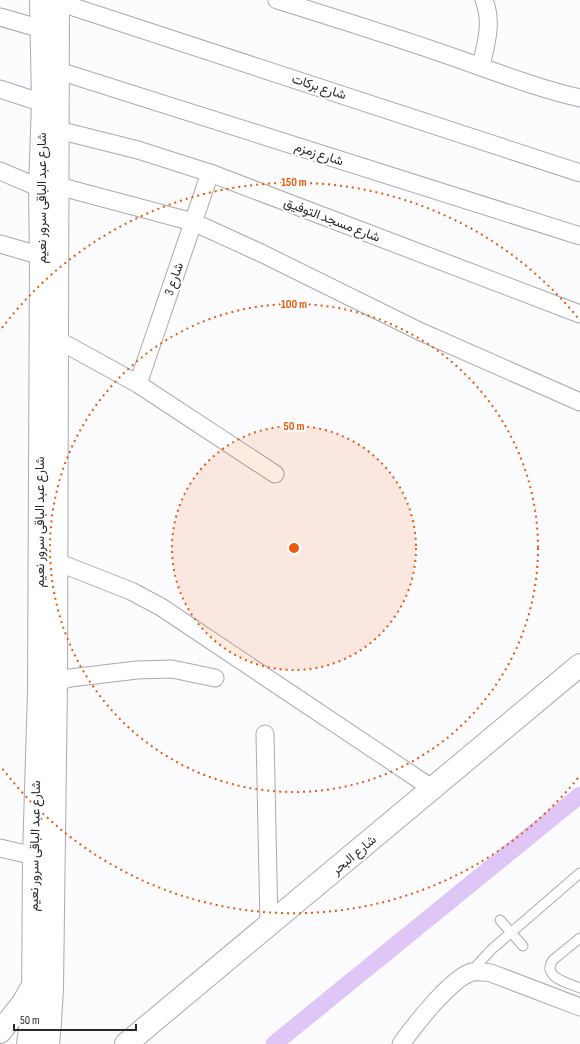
<svg xmlns="http://www.w3.org/2000/svg" width="580" height="1044" font-family="'Sofia Sans Condensed',Vazirmatn,sans-serif">
<style>
.lines{fill:none;stroke-linecap:round;stroke-linejoin:round}
.canal{stroke:#dec7f6;stroke-width:17}
.lane-casing{stroke:#aca8b0;stroke-width:11}
.street-casing{stroke:#aca8b0;stroke-width:19}
.secondary-casing{stroke:#aca8b0;stroke-width:24}
.lane{stroke:#fff;stroke-width:9}
.street{stroke:#fff;stroke-width:17}
.secondary{stroke:#fff;stroke-width:22}
.ring{fill:none;stroke:#e8590c;stroke-width:2;stroke-dasharray:2 4}
.labels{text-anchor:middle;dominant-baseline:central;stroke-width:4;stroke-linejoin:round;paint-order:stroke}
.street-label{font-size:13px;fill:#29272b;stroke:#fff}
.centre{fill:#e8590c;stroke:#fff;stroke-width:2}
.ring-label{font-size:12px;text-anchor:middle;font-weight:bold;fill:#e8590c;stroke:#fff;stroke-width:4;stroke-linejoin:round;paint-order:stroke}
</style>
<rect width="100%" height="100%" fill="#fcfbfe"/>
<g class="lines">
<!-- canal -->
<path class="canal" d="M 274,1044 L 580,795"/>
<!-- lane casing -->
<g class="lane-casing">
<path id="lane" d="M 500,920 L 523,946
M 580,938 L 553,960 C 541,977 568,983 580,988
M 472,972 L 478,964 L 492,949 L 580,873"/>
</g>
<!-- street casing -->
<g class="street-casing">
<path id="street" d="M 277,0 C 335,18 392,36 450,56 C 493,71 536,88 580,98
M 58,2 L 580,173
M 0,17 L 52,32
M 481,66 C 486,43 493,23 484,0
M 59,71 L 580,236
M 0,89 L 55,107
M 58,130 L 138,150 L 210,173 L 580,314
M 0,171 L 40,188
M 58,186 L 193,222 L 261,253 L 419,331 L 580,402
M 0,244 L 52,259
M 58,340 L 138,384 L 275,474
M 138,384 L 210,173
M 57,562 L 131,591 L 161,607 L 433,789
M 56,682 L 70,678 L 137,670 L 172,669 L 215,678
M 265,734 L 269,926
M 0,848 L 34,856
M 401,1044 C 414,1026 451,978 472,972 C 479,971 485,972 491,973 L 580,1007"/>
</g>
<!-- secondary casing -->
<g class="secondary-casing">
<path id="secondary" d="M 0,1032 L 23,1003 L 33,985
M 28,1044 L 33,1008 L 34,856 L 39,691 L 41,257 L 40,188 L 43,104 L 41,0
M 48,1044 L 50,1023 L 52,988 L 56,682 L 58,0
M 126,1044 L 580,665"/>
</g>
<!-- lane -->
<use href="#lane" class="lane"/>
<!-- street -->
<use href="#street" class="street"/>
<!-- secondary -->
<use href="#secondary" class="secondary"/>
</g>
<!-- distance rings -->
<circle cx="294" cy="548" r="122" fill="#e8590c" fill-opacity=".12"/>
<g class="ring">
<circle cx="294" cy="548" r="122"/>
<circle cx="294" cy="548" r="244"/>
<path d="M578 778A366 366 0 0 1 2 768M2 328A366 366 0 0 1 578 318"/>
</g>
<g class="labels">
<!-- street labels -->
<g class="street-label">
<text transform="translate(319 87) rotate(18)">شارع بركات</text>
<text transform="translate(319 154) rotate(18)">شارع زمزم</text>
<text transform="translate(42 198) rotate(-90)">شارع عبد الباقى سرور نعيم</text>
<text transform="translate(332 220) rotate(21)">شارع مسجد التوفيق</text>
<text transform="translate(174 279) rotate(-71)">شارع 3</text>
<text transform="translate(40 522) rotate(-90)">شارع عبد الباقى سرور نعيم</text>
<text transform="translate(35 846) rotate(-89)">شارع عبد الباقى سرور نعيم</text>
<text transform="translate(354 855) rotate(-40)">شارع البحر</text>
</g>
</g>
<circle cx="294" cy="548" r="6" class="centre"/>
<g class="ring-label">
<text x="294" y="186">150 m</text>
<text x="294" y="308">100 m</text>
<text x="294" y="430">50 m</text>
</g>
<!-- scale -->
<path d="M14 1024v6h122v-6" fill="none" stroke="#29272b" stroke-width="2"/>
<text x="20" y="1024" font-size="12" fill="#29272b" stroke="#ffffff" stroke-width="3" paint-order="stroke">50 m</text>
</svg>
